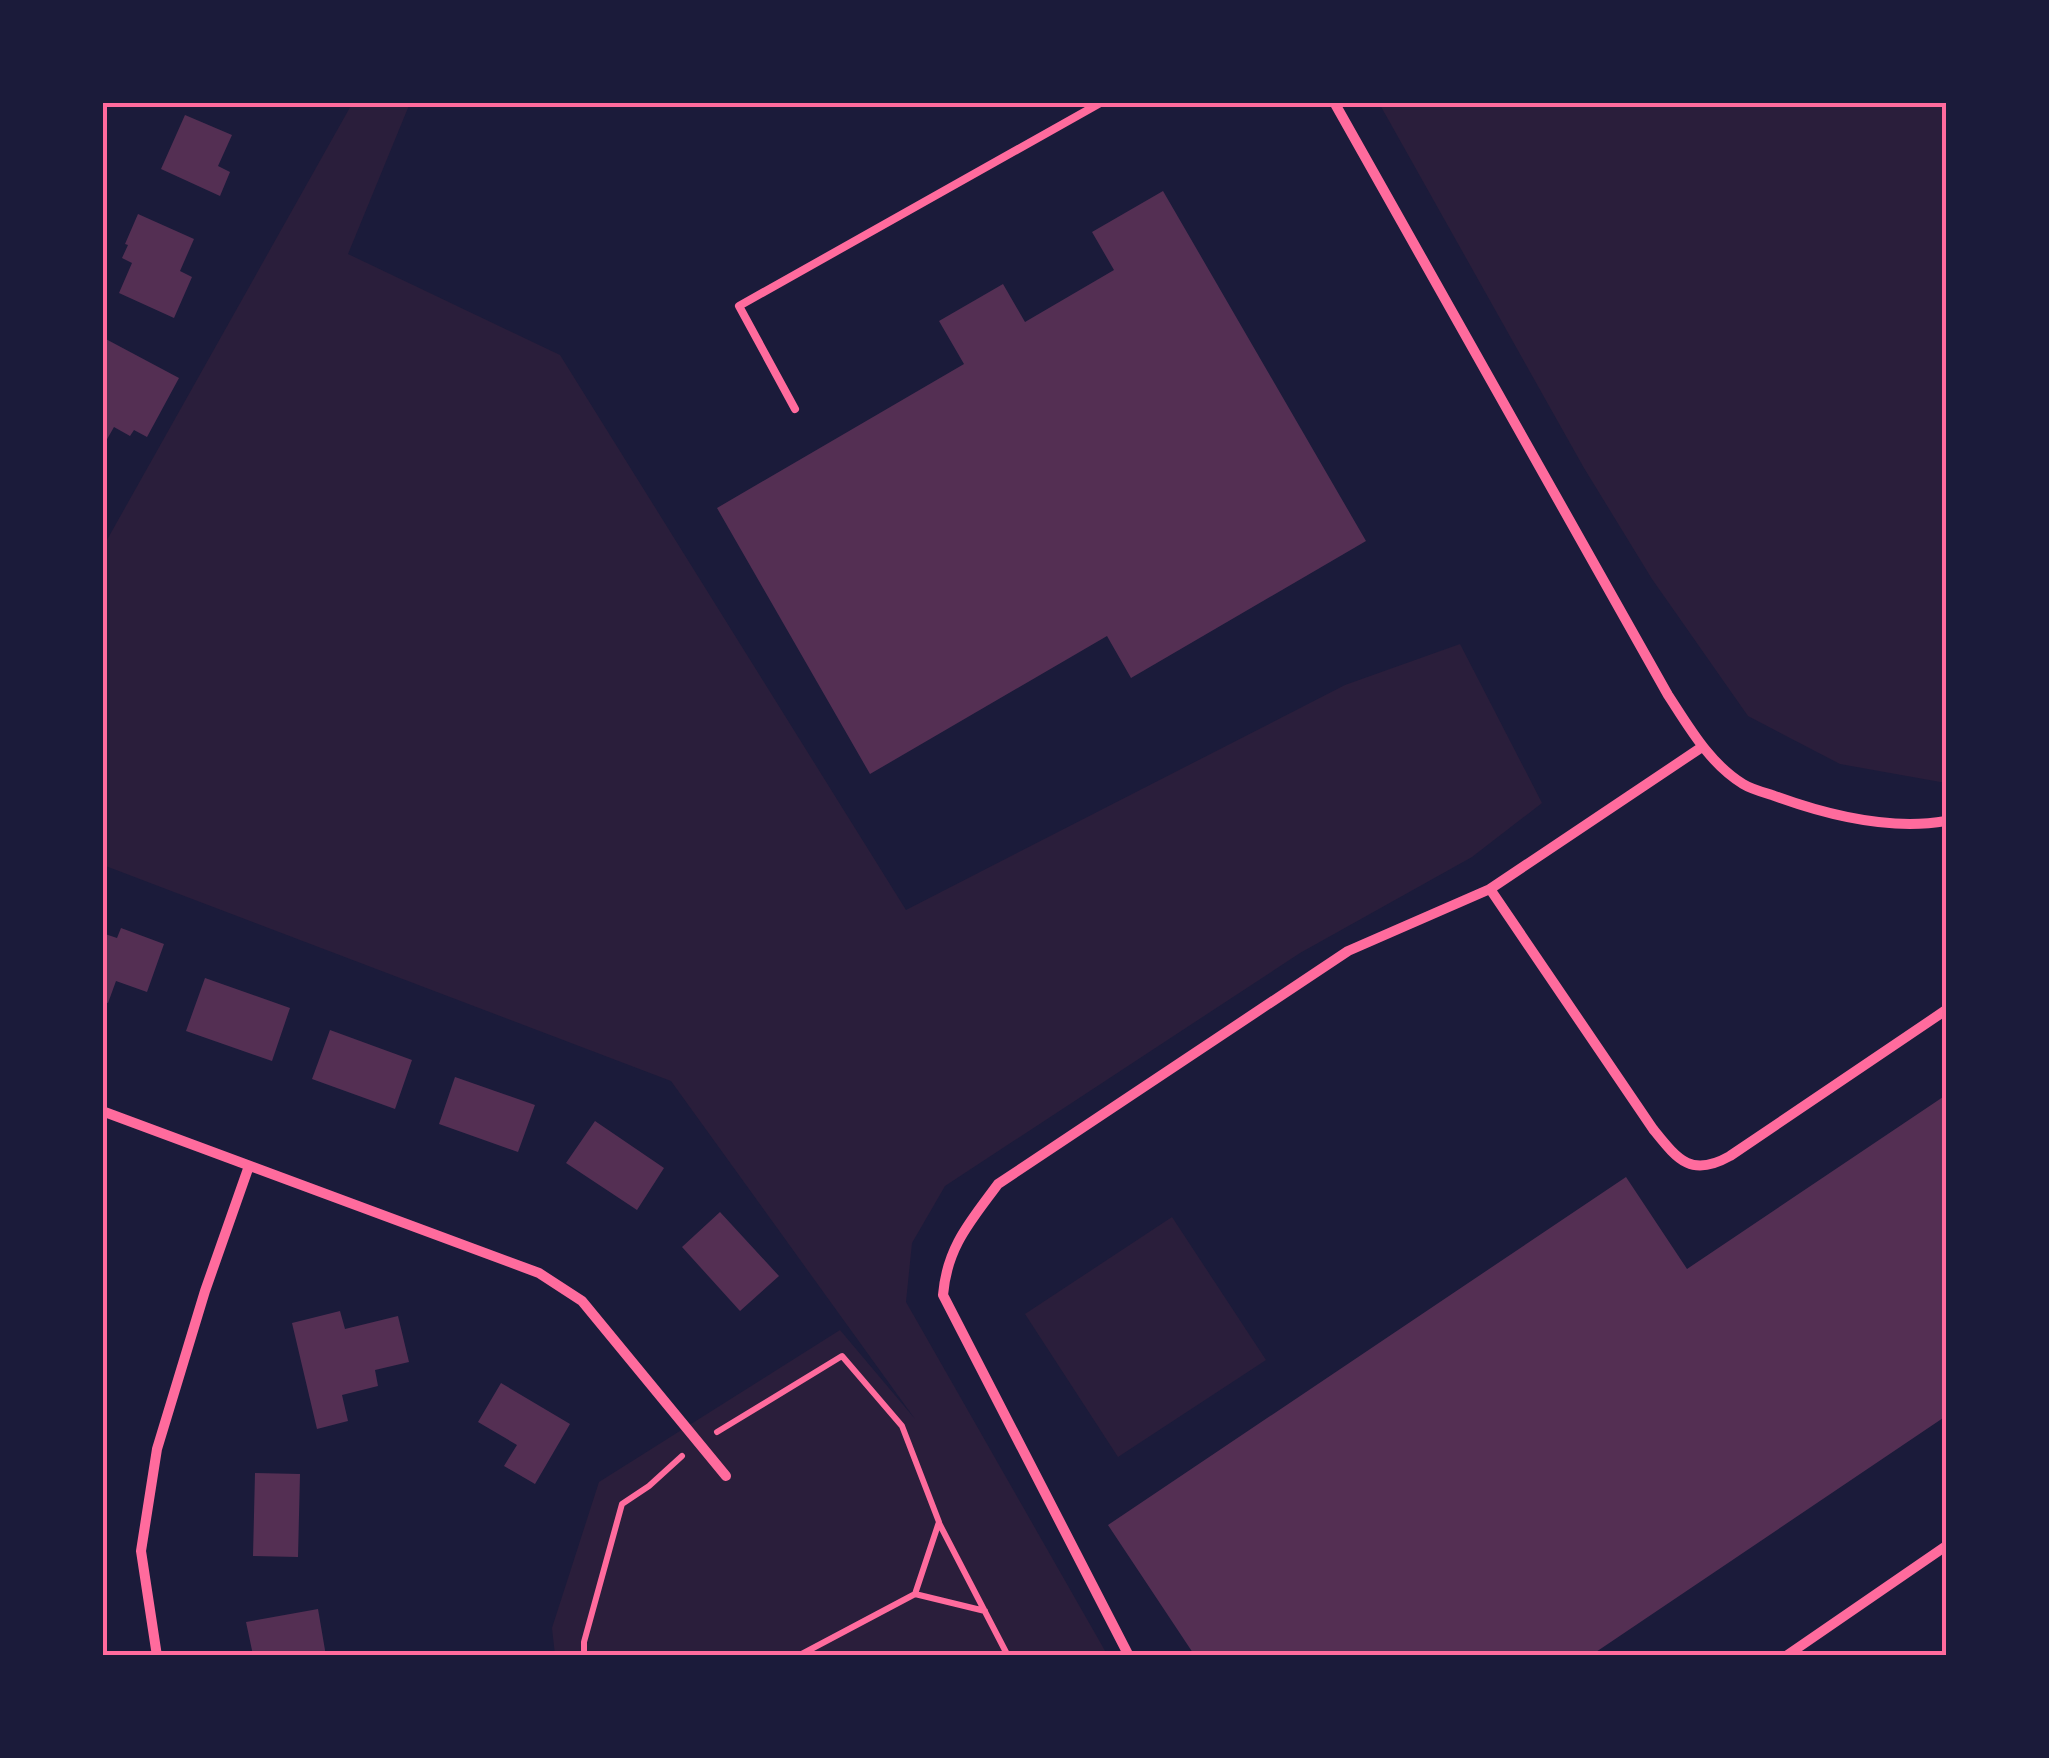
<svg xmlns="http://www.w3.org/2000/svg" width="2049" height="1758" font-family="Manrope,sans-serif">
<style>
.green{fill:#2a1e3b}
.building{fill:#542f53}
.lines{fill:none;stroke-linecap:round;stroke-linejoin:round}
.path{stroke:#ff6b9d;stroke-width:6}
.service{stroke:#ff6b9d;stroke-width:8}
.minor{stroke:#ff6b9d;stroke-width:10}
.neatline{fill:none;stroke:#ff6b9d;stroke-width:4}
</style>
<rect width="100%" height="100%" fill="#1b1b3a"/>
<!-- green -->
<path class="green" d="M 353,102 L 410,103 L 348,254 L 560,355 L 906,910 L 1345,685 L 1460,644 L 1542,803 L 1472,857 L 1300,953 L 945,1186 L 912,1243 L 906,1302 L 1108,1656 L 555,1655 L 552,1628 L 599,1482 L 840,1330 L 915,1419 L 671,1081 L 103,865 L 103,547 Z
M 1379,103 L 1946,103 L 1946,783 L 1840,764 L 1748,716 L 1652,579 L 1584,468 Z
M 1172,1217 L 1266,1360 L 1118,1457 L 1025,1314 Z"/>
<!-- building -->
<path class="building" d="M 185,115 L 232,135 L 218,166 L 230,172 L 220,196 L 161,169 Z
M 1163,191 L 1366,541 L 1131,678 L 1107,636 L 870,774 L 717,508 L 964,364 L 939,321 L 1003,284 L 1025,322 L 1114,270 L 1092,232 Z
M 138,214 L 194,239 L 180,271 L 192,277 L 174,318 L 119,293 L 132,263 L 122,258 L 128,245 L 125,244 Z
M 102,337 L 179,378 L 147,437 L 134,430 L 130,436 L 114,427 L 102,448 Z
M 121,928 L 164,944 L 147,992 L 116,981 L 108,1003 L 102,1001 L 102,933 L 117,938 Z
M 205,978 L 290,1008 L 272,1061 L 186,1031 Z
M 330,1030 L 412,1060 L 395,1109 L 312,1079 Z
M 455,1077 L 535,1105 L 518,1152 L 439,1124 Z
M 1946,1095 L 1946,1416 L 1590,1656 L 1195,1656 L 1108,1525 L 1626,1177 L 1687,1269 Z
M 595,1121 L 664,1168 L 637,1210 L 566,1163 Z
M 720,1212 L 779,1276 L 740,1311 L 682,1247 Z
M 340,1311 L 345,1329 L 398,1316 L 409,1362 L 375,1370 L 378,1386 L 342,1395 L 348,1421 L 317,1429 L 292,1323 Z
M 501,1383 L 570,1424 L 535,1484 L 504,1466 L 517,1445 L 478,1422 Z
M 255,1473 L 300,1474 L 298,1557 L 253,1556 Z
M 318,1609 L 326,1656 L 264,1656 L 264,1652 L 253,1655 L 246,1622 Z"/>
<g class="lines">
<!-- path -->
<path class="path" d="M 717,1432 L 842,1356 L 902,1426 L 939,1522 L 915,1594 L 798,1656
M 939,1523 L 1008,1656
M 915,1594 L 985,1611
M 584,1656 L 584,1642 L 622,1504 L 649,1486 L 682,1456"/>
<!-- service -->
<path class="service" d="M 795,409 L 739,306 L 1102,102"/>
<!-- minor -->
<path class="minor" d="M 1334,102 L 1668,695 C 1689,727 1709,763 1743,784 C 1751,789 1762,792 1772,795 C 1826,815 1888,831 1946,821
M 1490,889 L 1653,1129 C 1678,1160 1691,1178 1730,1156 L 1946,1010
M 102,1111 L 539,1273 L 582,1301 L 726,1476
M 157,1656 L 141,1551 L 157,1449 L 205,1291 L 249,1166
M 1129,1656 L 943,1295 C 947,1247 970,1222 998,1184 L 1348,951 L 1490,889 L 1702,747
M 1786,1656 L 1946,1546"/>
</g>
<!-- border -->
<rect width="2049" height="1758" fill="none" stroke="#1b1b3a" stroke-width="210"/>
<rect x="105" y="105" width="1839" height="1548" class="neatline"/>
</svg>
